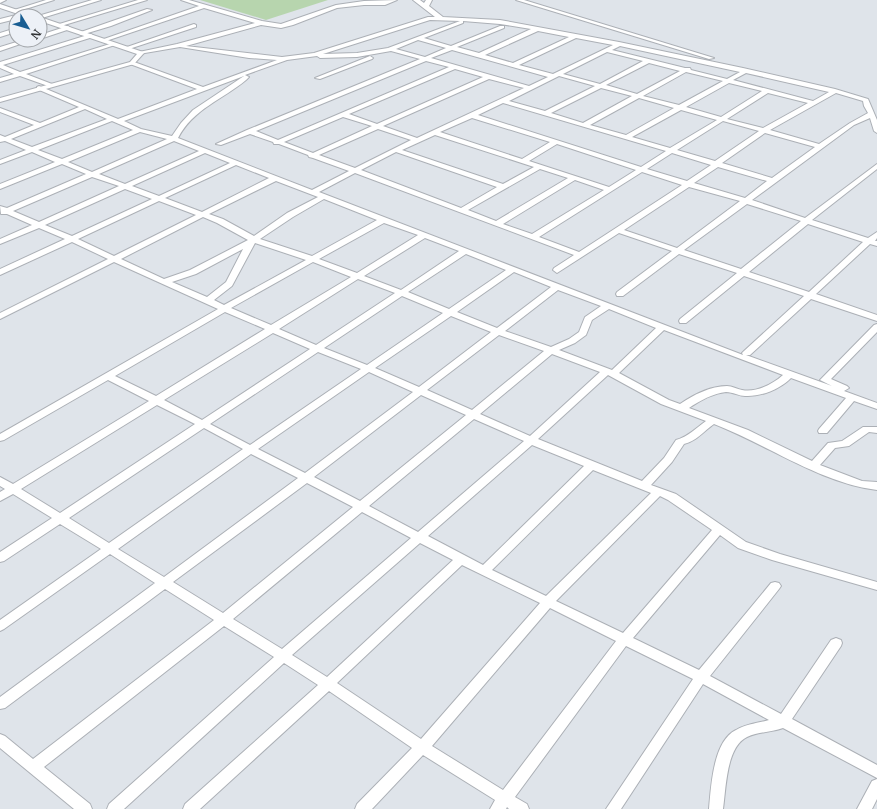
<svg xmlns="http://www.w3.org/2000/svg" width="877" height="809" font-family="Merriweather,serif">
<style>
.green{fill:#b7d5ae}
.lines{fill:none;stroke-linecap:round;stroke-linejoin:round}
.minor-casing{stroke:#acb0b6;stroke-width:2}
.tertiary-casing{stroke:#acb0b6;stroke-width:2}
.minor{fill:#fff;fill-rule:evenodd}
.tertiary{fill:#fff;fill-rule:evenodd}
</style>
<rect width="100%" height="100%" fill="#dfe4ea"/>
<!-- green -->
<path class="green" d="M 200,0 L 328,0 L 266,20 Z"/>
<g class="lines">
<!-- minor casing -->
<g class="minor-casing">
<path id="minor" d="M 0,0 L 6,0 L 0,3 Z
M 46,0 L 54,0 L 16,12 L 11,11 Z
M 92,0 L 101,0 L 42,18 L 40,19 L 40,16 L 38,16 Z
M 138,0 L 147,0 L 61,26 L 56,25 Z
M 181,0 L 189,0 L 262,21 L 281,24 L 336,5 L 364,1 L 397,0 L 385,5 L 364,5 L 337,8 L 293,25 L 281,28 L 261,25 L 186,46 L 282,57 L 314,53 L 428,17 L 435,17 L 413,0 L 420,0 L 424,3 L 426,0 L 432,0 L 429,6 L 443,17 L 500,20 L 619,42 L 743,68 L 835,89 L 868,99 L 877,120 L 877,133 L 874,131 L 870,118 L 854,125 L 752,200 L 805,218 L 877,164 L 877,169 L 812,220 L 868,238 L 877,232 L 877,238 L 875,241 L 877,241 L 877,246 L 870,244 L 816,294 L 877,315 L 877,321 L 811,299 L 750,355 L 746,355 L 832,386 L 820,380 L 874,325 L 877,324 L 877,332 L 831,379 L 847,386 L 849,388 L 844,391 L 877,403 L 877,409 L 854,401 L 827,433 L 819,433 L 818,431 L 819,429 L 846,398 L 791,378 C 780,389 761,397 745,396 C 739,396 733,392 726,392 C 714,393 699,401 689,408 L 748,430 L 812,461 L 828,443 L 842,441 L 863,427 L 877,427 L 877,433 L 869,432 L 849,446 L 835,448 L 820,465 L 862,481 L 877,482 L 877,490 C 820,483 768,445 714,424 C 704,431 695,442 684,444 L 672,462 L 651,485 L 676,494 L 746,542 L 780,554 L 877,582 L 877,590 L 772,560 L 738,548 L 720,535 L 633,638 L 699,670 L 771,583 L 775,582 L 779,583 L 781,586 L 779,589 L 710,676 L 781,714 L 831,640 L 836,638 L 841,640 L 842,643 L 841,646 L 792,719 L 877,765 L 877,778 L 783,728 C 772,732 758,732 747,737 C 726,747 726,789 723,809 L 709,809 C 711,787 713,741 736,730 C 746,724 758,723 769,720 L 703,684 L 621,809 L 606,809 L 693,679 L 626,646 L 515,797 L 527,804 L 529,809 L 509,809 L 507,807 L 506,809 L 490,809 L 495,800 L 423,755 L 372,809 L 355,809 L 357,804 L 412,748 L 329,691 L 200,809 L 183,809 L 185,804 L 318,685 L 284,663 L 124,809 L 107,809 L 109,804 L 274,657 L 224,626 L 44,767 L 90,804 L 92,809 L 74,809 L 0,748 L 0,734 L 5,736 L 33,759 L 214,620 L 165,589 L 5,708 L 0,709 L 0,697 L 155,583 L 110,554 L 4,629 L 0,631 L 0,620 L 101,549 L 60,524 L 4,561 L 0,562 L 0,552 L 52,518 L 13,494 L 0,501 L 0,492 L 5,489 L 0,486 L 0,477 L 13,484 L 149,401 L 108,380 L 4,440 L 0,441 L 0,434 L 218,309 L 114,262 L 0,319 L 0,313 L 108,259 L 72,242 L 0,275 L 0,269 L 65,239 L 39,228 L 0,244 L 0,239 L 32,225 L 7,214 L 1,214 L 0,206 L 7,208 L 86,174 L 62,164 L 0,189 L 0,184 L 55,162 L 32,152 L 0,164 L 0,160 L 26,150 L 5,141 L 0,142 L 0,135 L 5,137 L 34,125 L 0,112 L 0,108 L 40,123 L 79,107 L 37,89 L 37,87 L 39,86 L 118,119 L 197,89 L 130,64 L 130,62 L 134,62 L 203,87 L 277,60 L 249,58 L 180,47 L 139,54 L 139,52 L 177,44 L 255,23 L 204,8 L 106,41 L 101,40 L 199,6 ZM 430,20 L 460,21 L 388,48 L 357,53 L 323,54 ZM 463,21 L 500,24 L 531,29 L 479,53 L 457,47 L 504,28 L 504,26 L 500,26 L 451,46 L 424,38 L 463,23 ZM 538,31 L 569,37 L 513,63 L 485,55 ZM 576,38 L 613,45 L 553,74 L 519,65 ZM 418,40 L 446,48 L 425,57 L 396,49 ZM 620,46 L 629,48 L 740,72 L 727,79 L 691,70 L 690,68 L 685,68 L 612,50 ZM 452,50 L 548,77 L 529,86 L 431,58 ZM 391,51 L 420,59 L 247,130 L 216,144 L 221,145 L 250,134 L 273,142 L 274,144 L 279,144 L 308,155 L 309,157 L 313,158 L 349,171 L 312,190 L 178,138 C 193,109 222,100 246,80 L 249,77 L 245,75 L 287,60 L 317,56 L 320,58 L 357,57 ZM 607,52 L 643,61 L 600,84 L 563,74 ZM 426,61 L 449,67 L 278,140 L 256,131 ZM 649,63 L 680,71 L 637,94 L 606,85 ZM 455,69 L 483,77 L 377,124 L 349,114 ZM 686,72 L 723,81 L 679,105 L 643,96 ZM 746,73 L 829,92 L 813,101 L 733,80 ZM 244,76 L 193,110 L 181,123 L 172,136 L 141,129 L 124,121 ZM 559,76 L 595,86 L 545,111 L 509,101 ZM 489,79 L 524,88 L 417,138 L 383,126 ZM 729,83 L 762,91 L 721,117 L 686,107 ZM 601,88 L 632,96 L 583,123 L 551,113 ZM 768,93 L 808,103 L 763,128 L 727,119 ZM 836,93 L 863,101 L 864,106 L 868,113 L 850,123 L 819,144 L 770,130 ZM 639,98 L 674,108 L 626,135 L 590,125 ZM 503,103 L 666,151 L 641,167 L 478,115 ZM 85,109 L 107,119 L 32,147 L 11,139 ZM 681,110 L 717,120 L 670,148 L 632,137 ZM 343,117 L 372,126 L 313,153 L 284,142 ZM 472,118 L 550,142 L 522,159 L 440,132 ZM 112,121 L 133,130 L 62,159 L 38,150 ZM 723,121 L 759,131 L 715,161 L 677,150 ZM 378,129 L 411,140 L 355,168 L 319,155 ZM 140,132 L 167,139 L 92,172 L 68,162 ZM 765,133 L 815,147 L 772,178 L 722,163 ZM 435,135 L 534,167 L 503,184 L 402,150 ZM 174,141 L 199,151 L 125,184 L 99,174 ZM 557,144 L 636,170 L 609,187 L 529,161 ZM 396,152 L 497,187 L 461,208 L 361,170 ZM 205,153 L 230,163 L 159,196 L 132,186 ZM 672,153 L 711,165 L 687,181 L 647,169 ZM 236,165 L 269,178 L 202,212 L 165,198 ZM 718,167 L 767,181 L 745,198 L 694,183 ZM 540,169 L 568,178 L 496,221 L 468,210 ZM 642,172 L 682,185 L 579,252 L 539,237 ZM 355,173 L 574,255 L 554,268 L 553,270 L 557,273 L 619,233 L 672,251 L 617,292 L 616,294 L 617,296 L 623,296 L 679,254 L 737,273 L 680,319 L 679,321 L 680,323 L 686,323 L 744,276 L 804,296 L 744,351 L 742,353 L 743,355 L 319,192 ZM 92,177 L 119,186 L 39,222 L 13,211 ZM 575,180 L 604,190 L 532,234 L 503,224 ZM 276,181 L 318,197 L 287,213 L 254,236 L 223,219 L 209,214 ZM 689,187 L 740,201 L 677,248 L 624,230 ZM 125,189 L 152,199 L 72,236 L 45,225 ZM 324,199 L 377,220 L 312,256 L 260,239 L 293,217 ZM 159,201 L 196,215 L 114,256 L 78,239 ZM 747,204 L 801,221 L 741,269 L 684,250 ZM 203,217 L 217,223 L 248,240 L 190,270 L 164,279 L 121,259 ZM 384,223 L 418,235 L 357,273 L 319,259 ZM 808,224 L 863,242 L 809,292 L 749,272 ZM 425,238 L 459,251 L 401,290 L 364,276 ZM 255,243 L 306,260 L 224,305 L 214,300 L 232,286 ZM 243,249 L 226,282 L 207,297 L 172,282 L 196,274 ZM 466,254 L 506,270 L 449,309 L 408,292 ZM 313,262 L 351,277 L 271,325 L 231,308 ZM 514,272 L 551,287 L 497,328 L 457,312 ZM 358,279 L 395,293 L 316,345 L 279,329 ZM 558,290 L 601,306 L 585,317 L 579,332 L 569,339 L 551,347 L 505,331 ZM 402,296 L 443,313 L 367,365 L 324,348 ZM 609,309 L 656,328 L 612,370 L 559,350 L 575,343 L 586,335 L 592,320 ZM 225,312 L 265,329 L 156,396 L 115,376 ZM 451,316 L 491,332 L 419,387 L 375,368 ZM 664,330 L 783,375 C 773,384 756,393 742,390 C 737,389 732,386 727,386 C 711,386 693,395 680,404 L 669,400 L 619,373 ZM 273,333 L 310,349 L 202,420 L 164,400 ZM 499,335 L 544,351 L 472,410 L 427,390 ZM 318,352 L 361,369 L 250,445 L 210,424 ZM 552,354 L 600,372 L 530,436 L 480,414 ZM 369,372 L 413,392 L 305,473 L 258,449 ZM 608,375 L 661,404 L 706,421 C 696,428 688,437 676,440 L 664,458 L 642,481 L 538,439 ZM 421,395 L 466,415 L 360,501 L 314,477 ZM 157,405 L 195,424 L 60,513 L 21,489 ZM 474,419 L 524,441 L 418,532 L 369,506 ZM 204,428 L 243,449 L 109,543 L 69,518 ZM 532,445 L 584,466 L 483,565 L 428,536 ZM 251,454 L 298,478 L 164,577 L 118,549 ZM 593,470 L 651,493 L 546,596 L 492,570 ZM 307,483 L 353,507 L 223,613 L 173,582 ZM 660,496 L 668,500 L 712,530 L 623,633 L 556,601 ZM 362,512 L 411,538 L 282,649 L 233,619 ZM 420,543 L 453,560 L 327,677 L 292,655 ZM 462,565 L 540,603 L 421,739 L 337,683 ZM 550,608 L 616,641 L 503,790 L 432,746 Z
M 516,0 L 524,0 L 714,58 L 709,59 Z
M 147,9 L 152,10 L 111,26 L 81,35 L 78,33 Z
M 16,15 L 18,16 L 16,16 L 16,19 L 0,23 L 0,19 Z
M 194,24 L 196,25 L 196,27 L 129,49 L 124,48 Z
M 68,26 L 71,28 L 70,29 L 40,39 L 40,35 Z
M 16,28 L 16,32 L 0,37 L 0,33 Z
M 91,34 L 94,36 L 93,37 L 3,65 L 20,72 L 113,43 L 118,44 L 26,74 L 52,84 L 52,86 L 48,86 L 20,76 L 0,82 L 0,78 L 14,74 L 0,68 L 0,62 Z
M 23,40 L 32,40 L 0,51 L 0,47 Z
M 370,56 L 373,58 L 372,59 L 320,79 L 315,78 Z
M 877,779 L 877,799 L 872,809 L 857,809 L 872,781 Z"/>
</g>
<!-- tertiary casing -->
<g class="tertiary-casing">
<path id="tertiary" d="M 0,4 L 32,15 L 33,16 L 24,16 L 0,8 Z
M 40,17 L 143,52 L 144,53 L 134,64 L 0,102 L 0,98 L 130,62 L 137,54 L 40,21 Z"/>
</g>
<!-- minor -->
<use href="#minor" class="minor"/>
<!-- tertiary -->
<use href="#tertiary" class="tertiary"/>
</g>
<!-- north arrow -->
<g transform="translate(28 28) rotate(128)"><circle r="19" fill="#edf1f7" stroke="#a1a4a8"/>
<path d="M0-3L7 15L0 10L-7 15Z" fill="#185d92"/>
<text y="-6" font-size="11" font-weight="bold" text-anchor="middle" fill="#2e3032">N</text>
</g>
</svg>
